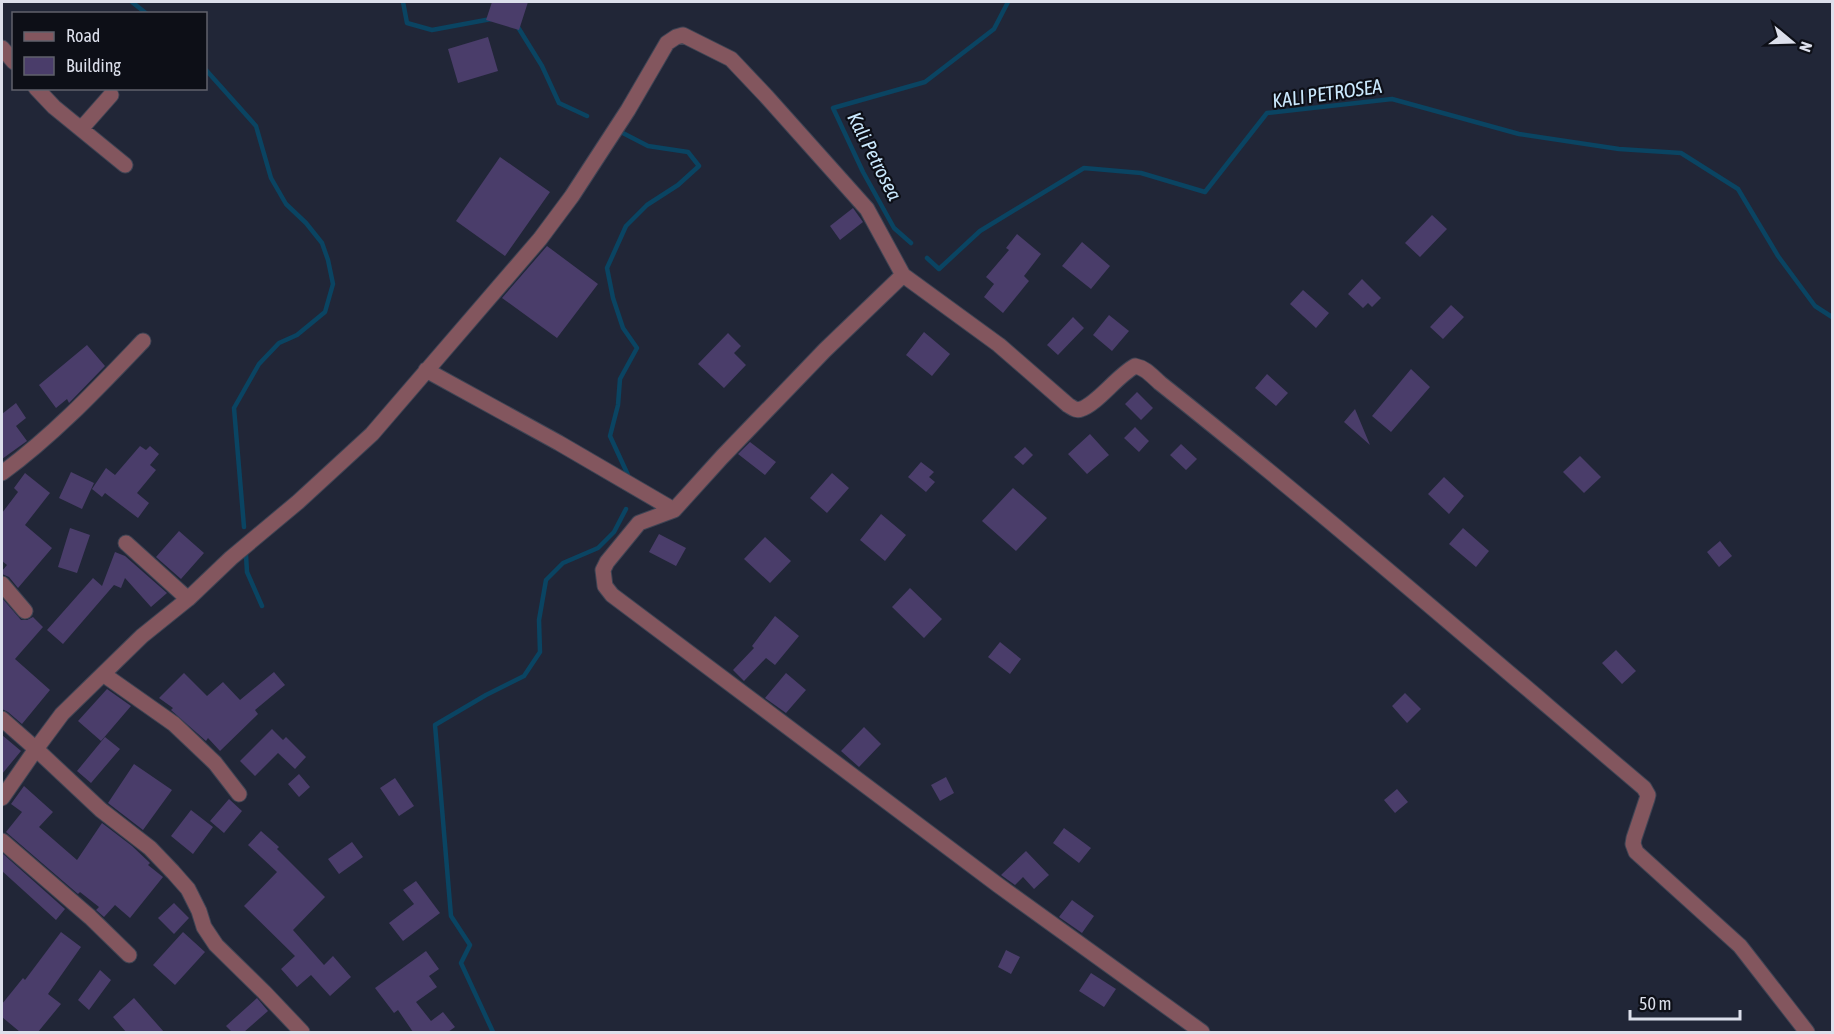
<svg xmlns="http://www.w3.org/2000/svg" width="1834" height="1034" font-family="'Asap Condensed',sans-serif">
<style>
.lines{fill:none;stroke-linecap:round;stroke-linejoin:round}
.stream{stroke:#0a4462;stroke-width:4.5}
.building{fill:#4a3d6a}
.street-casing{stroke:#3f4454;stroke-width:17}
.street{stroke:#83565e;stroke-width:15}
.labels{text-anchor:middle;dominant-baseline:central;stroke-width:4.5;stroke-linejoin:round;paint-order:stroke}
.water-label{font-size:20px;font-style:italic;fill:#cbe9fe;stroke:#0d0f17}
</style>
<rect width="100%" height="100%" fill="#212637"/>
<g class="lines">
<!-- stream -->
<path class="stream" d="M 132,2 L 147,14
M 403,2 L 407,23 L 432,30 L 491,19
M 516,24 L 542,66 L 559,103 L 587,116
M 206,70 L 256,126 L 271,178 L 286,204 L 306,223 L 322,243 L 328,260 L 333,284 L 325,312 L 297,335 L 279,343 L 259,364 L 234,408 L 244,527
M 617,130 L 648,146 L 688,152 L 699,166 L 678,185 L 647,205 L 626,226 L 607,268 L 613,298 L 623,328 L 637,348 L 620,379 L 618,405 L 610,436 L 628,475 L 628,480
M 911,243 L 894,228 L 863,172 L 833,108 L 925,82 L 994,29 L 1008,2
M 927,258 L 939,269 L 980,231 L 1084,168 L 1141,173 L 1205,192 L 1267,113 L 1392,99 L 1519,134 L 1619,149 L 1681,153 L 1738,189 L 1778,256 L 1815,306 L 1832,317
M 246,555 L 247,572 L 262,606
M 493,1032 L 461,963 L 470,945 L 451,916 L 435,725 L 486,695 L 524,676 L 540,652 L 539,620 L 546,580 L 563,563 L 598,548 L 614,532 L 626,509"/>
</g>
<!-- building -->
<path class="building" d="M 492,2 L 528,2 L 519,30 L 486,20 Z
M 488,37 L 498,71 L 458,83 L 448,49 Z
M 500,157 L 550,192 L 505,256 L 456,221 Z
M 853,208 L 863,222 L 840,240 L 830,226 Z
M 1432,215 L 1447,229 L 1420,257 L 1405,243 Z
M 1017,234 L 1041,254 L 1024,276 L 1029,281 L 1003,313 L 984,297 L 994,284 L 986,277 L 1009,250 L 1006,248 Z
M 1082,242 L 1110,266 L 1091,289 L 1062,266 Z
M 547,246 L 598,284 L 557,338 L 502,298 Z
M 1362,279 L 1381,298 L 1372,307 L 1368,303 L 1363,308 L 1348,294 Z
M 1303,290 L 1329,313 L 1316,328 L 1290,304 Z
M 1451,305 L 1464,317 L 1443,339 L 1430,327 Z
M 1109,315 L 1129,331 L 1112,351 L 1093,335 Z
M 1073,317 L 1084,328 L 1058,355 L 1047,345 Z
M 924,332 L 950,354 L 932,376 L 906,355 Z
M 728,333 L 741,346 L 734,353 L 746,365 L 724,388 L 698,364 Z
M 87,345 L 105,366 L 69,403 L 67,399 L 56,408 L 39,385 Z
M 1411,369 L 1430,387 L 1391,432 L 1372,416 Z
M 1267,374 L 1288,393 L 1276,406 L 1255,388 Z
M 1137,392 L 1153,408 L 1141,420 L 1125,404 Z
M 16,403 L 26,418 L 16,426 L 27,441 L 2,459 L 2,414 Z
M 1355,409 L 1370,445 L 1344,422 Z
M 1135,427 L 1149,441 L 1139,452 L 1124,438 Z
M 1090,434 L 1109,455 L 1087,474 L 1068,454 Z
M 750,442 L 776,462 L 765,475 L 738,454 Z
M 1181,444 L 1197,459 L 1186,470 L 1170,455 Z
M 140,446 L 146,450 L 150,446 L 159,454 L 150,465 L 156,470 L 137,493 L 149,503 L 138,518 L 105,493 L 102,497 L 92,489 L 106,468 L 115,475 Z
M 1025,447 L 1033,455 L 1023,465 L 1014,457 Z
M 1580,456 L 1601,477 L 1584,493 L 1563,472 Z
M 921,462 L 934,472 L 929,477 L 935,482 L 926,492 L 908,477 Z
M 71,472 L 94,483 L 82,509 L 59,498 Z
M 25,473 L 50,493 L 25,525 L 52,548 L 18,588 L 9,577 L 2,574 L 2,571 L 7,565 L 2,561 L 2,513 L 18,492 L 14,488 Z
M 832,473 L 849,488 L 827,513 L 810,498 Z
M 1444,477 L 1464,496 L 1449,514 L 1428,494 Z
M 1013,488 L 1047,518 L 1016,551 L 982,521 Z
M 881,514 L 906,535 L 885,561 L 860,540 Z
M 70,528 L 90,535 L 77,573 L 58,567 Z
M 1463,528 L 1489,551 L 1476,567 L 1449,544 Z
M 179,531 L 204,553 L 181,579 L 156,557 Z
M 659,534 L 686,548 L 676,566 L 649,552 Z
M 765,537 L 791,561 L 770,583 L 744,559 Z
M 1720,541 L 1732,556 L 1719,567 L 1707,552 Z
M 115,552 L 125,556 L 167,593 L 151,607 L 125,578 L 121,588 L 114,585 L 63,644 L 47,630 L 93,578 L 102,586 Z
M 910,588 L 942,619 L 924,638 L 892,607 Z
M 2,598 L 21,620 L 27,620 L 33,617 L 43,627 L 15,659 L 50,690 L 22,724 L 8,712 L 2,709 Z
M 775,616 L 799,636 L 775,665 L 766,658 L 744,681 L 733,670 L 754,648 L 752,646 Z
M 1000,642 L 1021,659 L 1010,674 L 988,657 Z
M 1616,650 L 1636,671 L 1622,684 L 1602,663 Z
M 274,672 L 285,685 L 255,710 L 258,714 L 220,751 L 208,738 L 206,741 L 171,710 L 173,708 L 159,698 L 184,673 L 207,696 L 223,682 L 240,700 Z
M 786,673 L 806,690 L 786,713 L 765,698 Z
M 107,689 L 131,706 L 101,741 L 78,721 Z
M 1405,693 L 1421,709 L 1407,723 L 1392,706 Z
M 864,727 L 881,744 L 859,767 L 841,751 Z
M 272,729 L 283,740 L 286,737 L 306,757 L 295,769 L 278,753 L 255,776 L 240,761 Z
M 2,735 L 21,751 L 2,774 Z
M 105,737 L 120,749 L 91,783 L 77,771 Z
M 134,764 L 172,790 L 143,830 L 108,803 Z
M 299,774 L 310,787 L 299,797 L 288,784 Z
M 946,777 L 954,793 L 940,801 L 931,785 Z
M 395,778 L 414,806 L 399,816 L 380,788 Z
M 24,786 L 53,812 L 39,827 L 77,860 L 102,823 L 132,846 L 150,863 L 148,865 L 163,877 L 130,918 L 115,905 L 104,917 L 96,910 L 99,907 L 80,892 L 78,894 L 6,832 L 22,812 L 11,804 Z
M 1397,789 L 1408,802 L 1395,813 L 1384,800 Z
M 229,799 L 242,811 L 224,833 L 210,821 Z
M 191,810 L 213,827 L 193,854 L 171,836 Z
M 1064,828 L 1091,848 L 1079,863 L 1053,843 Z
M 261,831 L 279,847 L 277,849 L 325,897 L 293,930 L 324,965 L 333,956 L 351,977 L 330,996 L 311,975 L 297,987 L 281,969 L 295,956 L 244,906 L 277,872 L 248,845 Z
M 352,842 L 363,857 L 339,874 L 328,859 Z
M 1026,851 L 1049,875 L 1034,889 L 1023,877 L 1015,885 L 1001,875 Z
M 2,853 L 65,909 L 56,920 L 2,871 Z
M 416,881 L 440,913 L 403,941 L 389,923 L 414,904 L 403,890 Z
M 1072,900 L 1094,916 L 1082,933 L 1059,917 Z
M 174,903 L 189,918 L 174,934 L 158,918 Z
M 61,932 L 81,947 L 48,994 L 61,1004 L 38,1032 L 20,1032 L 2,1017 L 2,1004 L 23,978 L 25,980 Z
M 183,932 L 205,952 L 175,985 L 153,965 Z
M 1006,950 L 1020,957 L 1011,974 L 998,967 Z
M 426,951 L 439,969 L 429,976 L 437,987 L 416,1002 L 431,1021 L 443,1012 L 455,1027 L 448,1032 L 413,1032 L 398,1010 L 394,1013 L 375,988 Z
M 100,970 L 111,980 L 89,1010 L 78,1000 Z
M 1091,973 L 1116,989 L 1104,1007 L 1079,991 Z
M 134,998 L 164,1032 L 126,1032 L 113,1017 Z
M 257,998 L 268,1011 L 244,1032 L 232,1032 L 226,1026 Z"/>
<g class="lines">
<!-- street casing -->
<g class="street-casing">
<path id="street" d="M 2,48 L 14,62
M 36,88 L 54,107 L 125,165
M 81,129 L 111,95
M 903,275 L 825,350 L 722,457 L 674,510 L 639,523 L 607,562 L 603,570 L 605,586 L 612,595 L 998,885 L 1202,1032
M 426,370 L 559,443 L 674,510
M 2,473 C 54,435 98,388 143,341
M 126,543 L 188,599
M 2,584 L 25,611
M 103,674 L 174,724 L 215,763 L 239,794
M 2,719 L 36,749 L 62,714 L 142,636 L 188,599 L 231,558 L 298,502 L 372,434 L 540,239 L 572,196 L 628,110 L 667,43 L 676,37 L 683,35 L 731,59 L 766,96 L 867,209 L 903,275 L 999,345 L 1068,405 C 1073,408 1076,411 1081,409 C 1097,404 1117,376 1135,366 C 1146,368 1152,376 1160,383 C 1325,514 1484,652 1644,788 L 1648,795 L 1647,799 L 1634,838 L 1633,844 L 1636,852 L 1740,946 L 1807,1032
M 2,798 L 36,749 L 101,810 L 150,848 L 173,872 L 188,889 L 199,911 L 204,927 L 216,945 L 264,992 L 302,1032
M 2,841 L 90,917 L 129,955"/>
</g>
<!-- street -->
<use href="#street" class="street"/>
</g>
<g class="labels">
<!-- water labels -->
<g class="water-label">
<text transform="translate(1327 93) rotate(-8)">KALI PETROSEA</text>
<text transform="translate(875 156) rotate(63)">Kali Petrosea</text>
</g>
</g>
<!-- border -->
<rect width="1834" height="1034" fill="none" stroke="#dcdfeb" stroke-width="6"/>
<!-- legend -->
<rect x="12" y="12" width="195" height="78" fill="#0d0f17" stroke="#60626c" stroke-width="1.5"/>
<rect x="24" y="32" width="30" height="9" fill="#83565e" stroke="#60626c" stroke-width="1.5"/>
<text x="66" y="42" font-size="18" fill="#dcdfeb">Road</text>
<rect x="24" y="57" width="30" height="18" fill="#4a3d6a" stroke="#60626c" stroke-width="1.5"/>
<text x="66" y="72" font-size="18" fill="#dcdfeb">Building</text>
<!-- north arrow -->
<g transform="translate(1792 42) rotate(109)" stroke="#0d0f17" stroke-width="4.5" paint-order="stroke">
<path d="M0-4.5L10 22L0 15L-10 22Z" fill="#dcdfeb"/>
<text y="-9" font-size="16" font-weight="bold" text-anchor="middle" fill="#dcdfeb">N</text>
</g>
<!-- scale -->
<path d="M1630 1010v9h110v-9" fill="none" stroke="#dcdfeb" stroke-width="3"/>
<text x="1639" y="1010" font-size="18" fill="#dcdfeb" stroke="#0d0f17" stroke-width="4.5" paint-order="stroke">50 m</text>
</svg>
